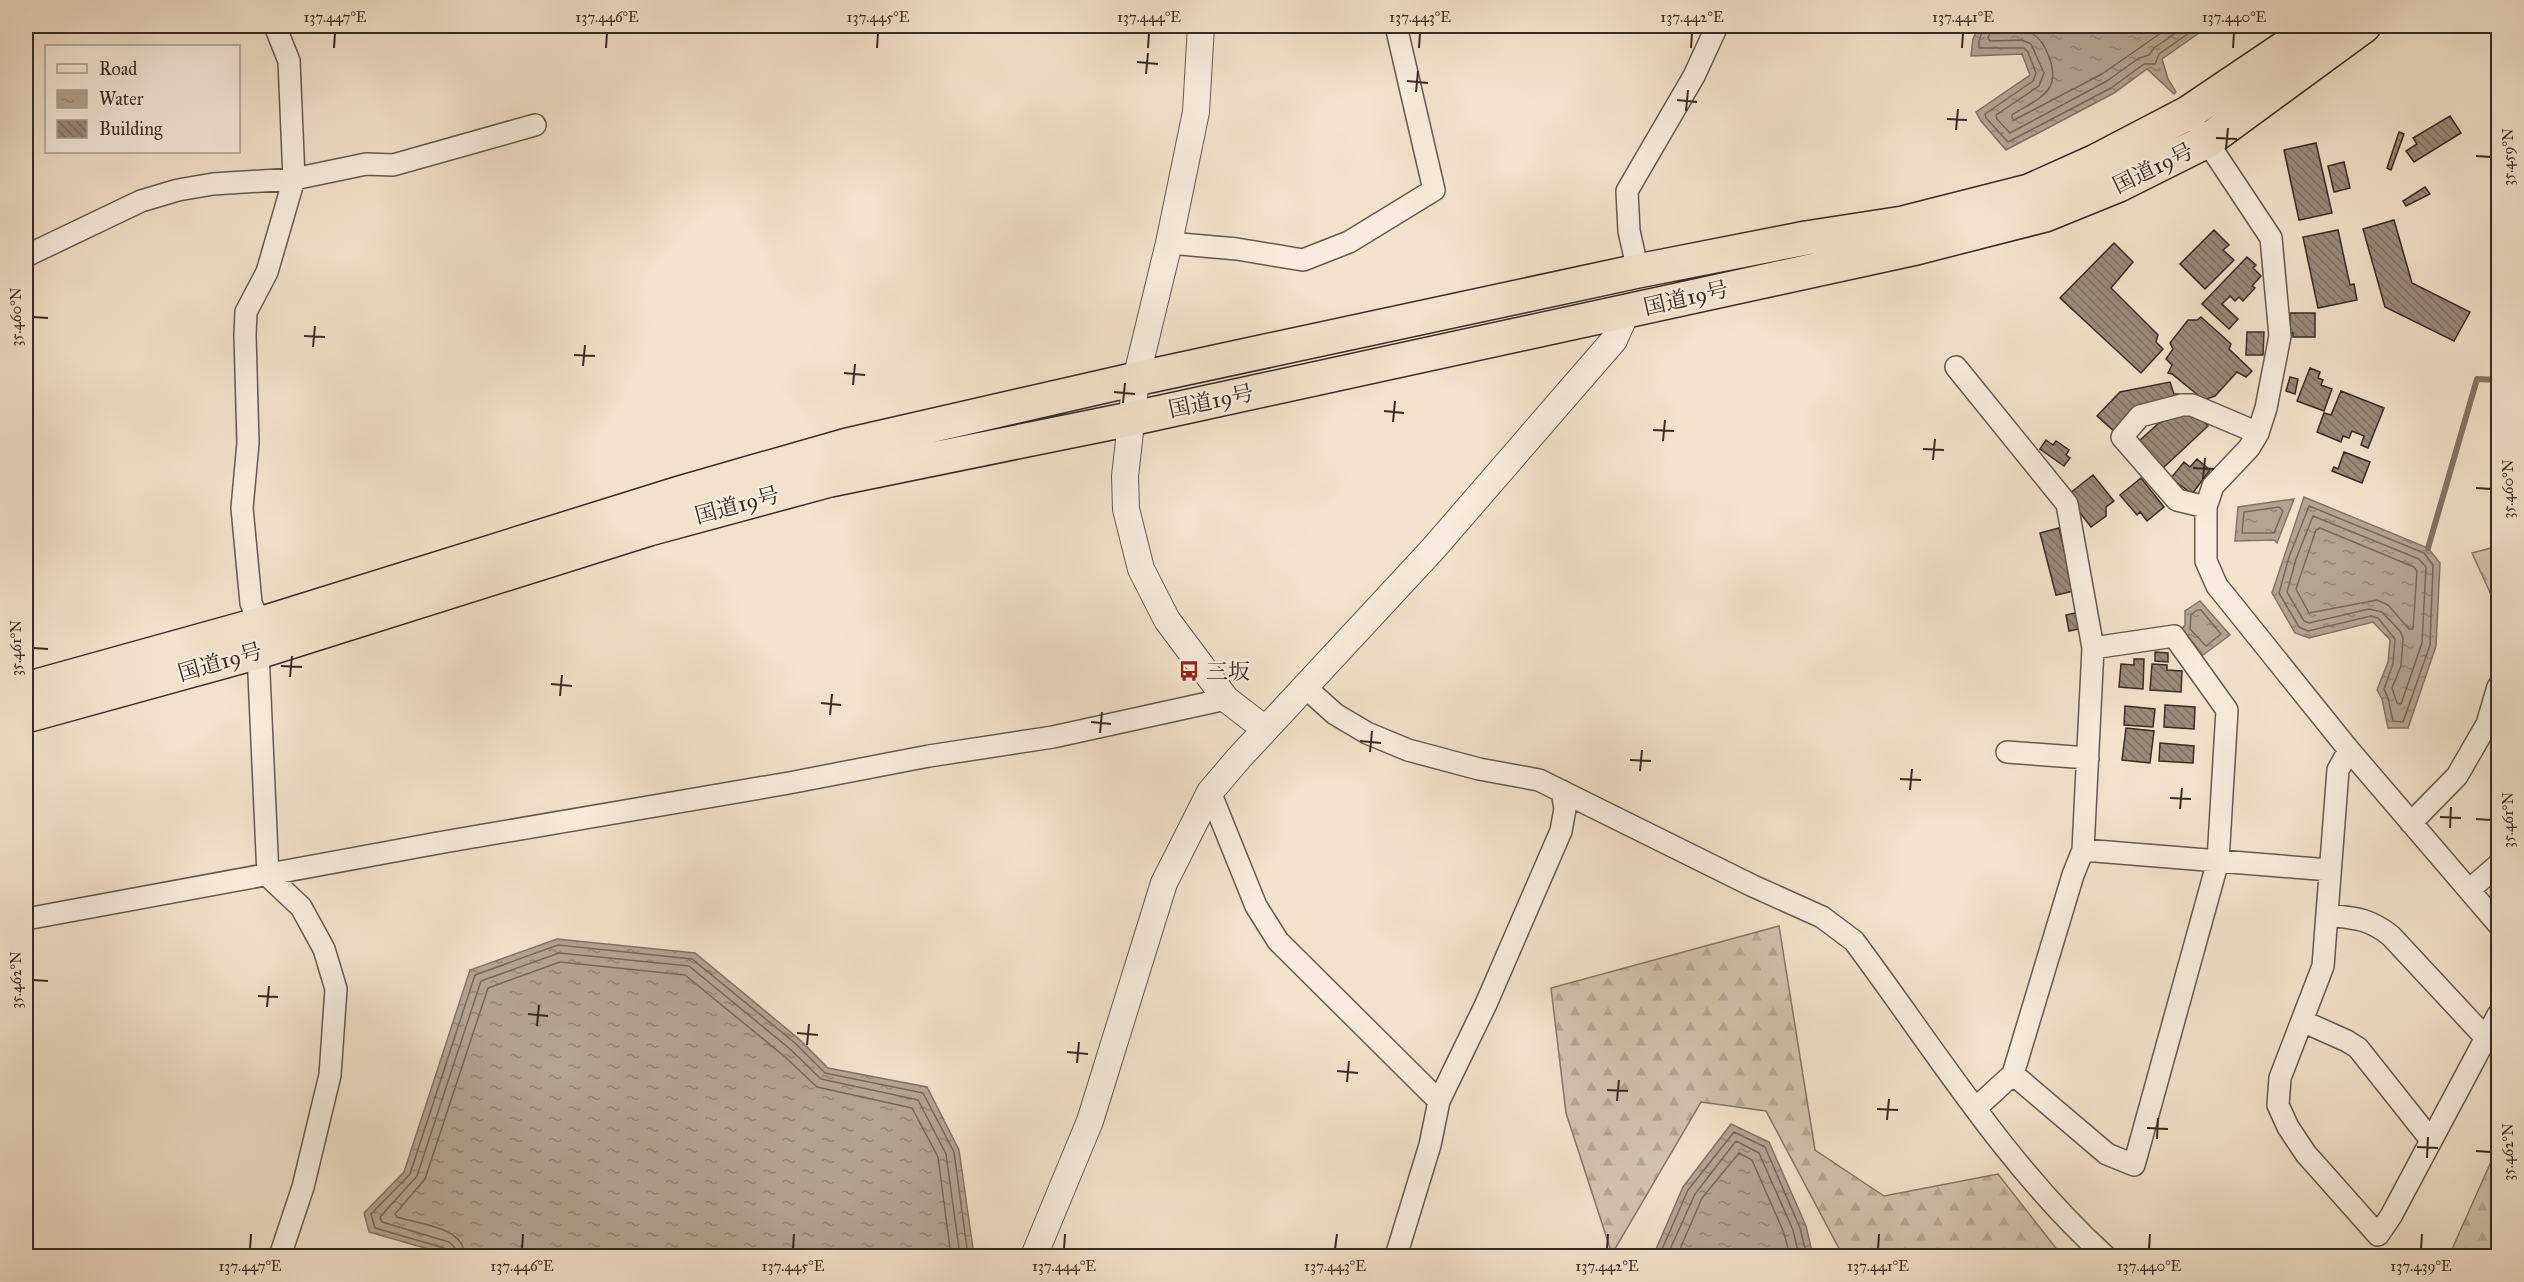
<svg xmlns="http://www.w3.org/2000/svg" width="2524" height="1282" font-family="'IM FELL Great Primer','Noto Serif JP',serif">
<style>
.forest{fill:url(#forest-firs);stroke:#857768;stroke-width:1.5}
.water{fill:url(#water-ripples);stroke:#827466;stroke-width:1.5}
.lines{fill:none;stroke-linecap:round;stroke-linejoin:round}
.shore{stroke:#76685a;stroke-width:1.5}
.stream{stroke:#827466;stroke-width:6}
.building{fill:url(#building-back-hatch);stroke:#382b23;stroke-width:1.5}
.minor-casing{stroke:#66594d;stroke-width:24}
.tertiary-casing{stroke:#66594d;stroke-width:28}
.trunk-casing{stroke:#382b23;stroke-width:36}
.minor{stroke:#f7ecdd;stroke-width:21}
.tertiary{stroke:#f7ecdd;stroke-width:26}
.trunk{stroke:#f2e2cb;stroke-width:33}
.ticks{fill:none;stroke:#382b23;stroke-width:2}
.labels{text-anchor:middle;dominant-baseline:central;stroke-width:4.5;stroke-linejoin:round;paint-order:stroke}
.street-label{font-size:22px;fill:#382b23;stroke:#f7ecdd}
.poi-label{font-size:22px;fill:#382b23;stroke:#f7ecdd;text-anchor:start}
.neatline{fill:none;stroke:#382b23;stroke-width:2}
.ticks-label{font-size:15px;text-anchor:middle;fill:#382b23}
</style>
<defs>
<pattern id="forest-firs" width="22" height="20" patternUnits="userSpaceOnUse" patternTransform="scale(1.5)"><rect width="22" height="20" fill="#d2c3ae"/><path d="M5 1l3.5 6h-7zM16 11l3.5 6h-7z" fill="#b5a895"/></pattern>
<pattern id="water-ripples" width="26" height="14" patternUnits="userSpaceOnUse" patternTransform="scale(1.5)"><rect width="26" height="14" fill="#b3a492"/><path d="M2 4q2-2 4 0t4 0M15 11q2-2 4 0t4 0" fill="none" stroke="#938677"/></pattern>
<pattern id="building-back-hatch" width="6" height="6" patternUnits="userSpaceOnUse" patternTransform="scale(1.5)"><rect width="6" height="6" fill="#998a7a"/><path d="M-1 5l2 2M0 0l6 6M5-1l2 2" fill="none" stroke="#7e7164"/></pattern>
</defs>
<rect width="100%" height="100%" fill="#f2e2cb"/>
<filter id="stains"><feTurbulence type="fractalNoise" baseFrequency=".00333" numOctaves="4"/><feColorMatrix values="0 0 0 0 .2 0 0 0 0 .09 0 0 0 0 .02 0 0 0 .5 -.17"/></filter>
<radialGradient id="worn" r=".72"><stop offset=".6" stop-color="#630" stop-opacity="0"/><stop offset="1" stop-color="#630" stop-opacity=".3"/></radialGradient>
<!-- forest -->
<path class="forest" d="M 2498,546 L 2498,599 L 2492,597 L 2472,553 Z
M 1779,926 L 1815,1150 L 1884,1196 L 1998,1174 L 2062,1256 L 1843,1256 L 1766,1111 L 1701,1102 L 1612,1254 L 1566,1113 L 1551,988 Z
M 2498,1146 L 2498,1256 L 2449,1256 Z"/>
<!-- water -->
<path class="water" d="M 1979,26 L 2209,26 L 2162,59 L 2168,79 L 2176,92 L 2174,94 L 2147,69 L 2114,93 L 2006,150 L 1981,121 L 1976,112 L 2030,75 L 2022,54 L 1971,56 L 1973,39 Z
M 2304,497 L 2428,548 L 2440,563 L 2436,646 L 2408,728 L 2388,728 L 2382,699 L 2377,690 L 2388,662 L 2390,640 L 2373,622 L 2309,638 L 2295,633 L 2272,593 Z
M 2294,499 L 2277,543 L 2274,540 L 2235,541 L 2238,507 Z
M 2200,601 L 2230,635 L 2203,655 L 2182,629 L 2185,625 L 2185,611 Z
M 557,939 L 695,953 L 799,1039 L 828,1068 L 927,1087 L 959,1150 L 974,1256 L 452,1256 L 369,1232 L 364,1213 L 404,1172 L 470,970 Z
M 1731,1124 L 1769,1142 L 1806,1226 L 1813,1256 L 1653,1256 L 1683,1187 Z"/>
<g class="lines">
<!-- shore -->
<path class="shore" d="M 1984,26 L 1979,41 L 1979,48 L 2024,48 L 2028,52 L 2036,73 L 2033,81 L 1985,114 L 1986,118 L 2008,142 L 2111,88 L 2144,64 L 2155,64 L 2159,54 L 2199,26
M 1992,26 L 1988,38 L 1990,41 L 2022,40 L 2031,44 L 2044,73 L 2039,86 L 1996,115 L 1997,119 L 2010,133 L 2107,81 L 2139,58 L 2149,55 L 2154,48 L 2186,26
M 2001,26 L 2003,32 C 2012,32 2022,29 2031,33 C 2046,40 2058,72 2050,87 C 2043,99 2024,107 2012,115 L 2012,118 L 2014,120 L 2102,74 L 2171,26
M 2309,506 L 2424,553 L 2433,565 L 2430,645 L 2403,722 L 2393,721 L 2388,698 L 2384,689 L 2393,664 L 2395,639 L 2378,618 L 2371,616 L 2308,631 L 2299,627 L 2279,593 L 2289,557 Z
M 2279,507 L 2283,511 L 2274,533 L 2242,533 L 2244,512 Z
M 2313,516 L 2419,559 L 2426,567 L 2422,643 L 2401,704 L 2397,703 L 2392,688 L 2401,666 L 2403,638 L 2400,631 L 2382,612 L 2369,609 L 2309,623 L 2304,621 L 2287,592 L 2296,559 Z
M 2320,528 L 2414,567 L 2417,571 L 2413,629 L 2409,629 L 2388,605 L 2377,600 L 2309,613 L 2296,589 L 2316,530 Z
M 2197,610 L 2201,610 L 2221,634 L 2206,646 L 2190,629 L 2191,615 Z
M 449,1256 L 448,1251 L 444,1248 L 375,1228 L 371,1214 L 410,1174 L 475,975 L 558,945 L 692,959 L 795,1043 L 825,1073 L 923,1093 L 954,1152 L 968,1256
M 456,1256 L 455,1248 L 449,1242 L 382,1222 L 380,1217 L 417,1176 L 481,981 L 559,953 L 689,966 L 790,1049 L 821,1079 L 918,1100 L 946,1154 L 960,1256
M 465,1256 C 464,1227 420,1224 397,1217 L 395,1214 L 425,1179 L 488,988 L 560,962 L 685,975 L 784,1056 L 817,1087 L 912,1108 L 938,1157 L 951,1256
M 1659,1256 L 1688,1190 L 1734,1132 L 1765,1147 L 1800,1228 L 1807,1256
M 1667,1256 L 1695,1194 L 1736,1141 L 1759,1153 L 1793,1230 L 1799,1256
M 1677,1256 L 1702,1198 L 1739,1153 L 1752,1160 L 1784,1233 L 1790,1256"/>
<!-- stream -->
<path class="stream" d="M 2428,548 L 2477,379 L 2498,380"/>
</g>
<!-- building -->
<path class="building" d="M 2450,116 L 2461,133 L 2414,162 L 2406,151 L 2417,144 L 2413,138 Z
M 2399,132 L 2404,134 L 2391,170 L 2387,168 Z
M 2316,143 L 2332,213 L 2299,220 L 2284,150 Z
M 2344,162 L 2350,188 L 2334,192 L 2328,166 Z
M 2425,187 L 2430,194 L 2406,206 L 2403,201 Z
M 2394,220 L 2412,283 L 2470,312 L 2454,341 L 2385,307 L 2363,229 Z
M 2214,230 L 2229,245 L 2223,250 L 2234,260 L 2205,289 L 2180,264 Z
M 2338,230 L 2350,285 L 2354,284 L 2357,300 L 2318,308 L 2303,237 Z
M 2114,243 L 2133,262 L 2111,288 L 2158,335 L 2156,342 L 2163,349 L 2141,373 L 2060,298 Z
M 2247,257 L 2256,265 L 2253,268 L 2261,276 L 2252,286 L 2255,288 L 2243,301 L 2239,297 L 2235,301 L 2230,296 L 2222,304 L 2238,319 L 2229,329 L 2202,304 Z
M 2290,313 L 2315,313 L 2315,337 L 2293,337 L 2293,333 L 2290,333 Z
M 2201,317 L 2231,344 L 2229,349 L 2252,371 L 2246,377 L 2237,372 L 2215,396 L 2204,400 L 2172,374 L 2168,373 L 2172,365 L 2166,359 L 2173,349 L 2170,343 L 2188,320 L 2197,320 Z
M 2247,332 L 2264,332 L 2263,355 L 2246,355 Z
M 2310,368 L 2320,372 L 2318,378 L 2323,380 L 2321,385 L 2332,389 L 2324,411 L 2297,401 Z
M 2290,377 L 2298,379 L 2295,394 L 2286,391 Z
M 2170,382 L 2174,394 L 2179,394 L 2181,400 L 2116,433 L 2097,416 L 2120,392 Z
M 2341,391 L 2384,408 L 2368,448 L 2361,445 L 2364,436 L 2352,431 L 2349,438 L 2343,436 L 2341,442 L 2317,432 L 2324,413 L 2331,415 Z
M 2186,413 L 2204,421 L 2208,426 L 2163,468 L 2138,442 L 2159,423 Z
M 2046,440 L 2053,445 L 2056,441 L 2069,450 L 2066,455 L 2070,458 L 2064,466 L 2040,449 Z
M 2344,452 L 2370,462 L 2362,483 L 2332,471 L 2334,467 L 2338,469 Z
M 2197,459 L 2210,470 L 2192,494 L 2171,478 L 2184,462 L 2190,467 Z
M 2093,475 L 2114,501 L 2106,507 L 2106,516 L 2091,527 L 2074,505 L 2069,494 Z
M 2141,478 L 2164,507 L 2147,521 L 2140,512 L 2137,515 L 2120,495 Z
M 2059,528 L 2074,591 L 2056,595 L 2040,533 Z
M 2080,612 L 2083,628 L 2069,631 L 2066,615 Z
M 2155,652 L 2168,653 L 2168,662 L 2155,661 Z
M 2134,659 L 2144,659 L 2143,689 L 2119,687 L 2121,664 L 2134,665 Z
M 2152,664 L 2167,665 L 2167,670 L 2182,671 L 2181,692 L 2150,690 Z
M 2165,705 L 2195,707 L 2194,729 L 2164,727 Z
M 2125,706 L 2155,709 L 2153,727 L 2124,725 Z
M 2126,728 L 2154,731 L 2150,763 L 2122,760 Z
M 2160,743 L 2194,746 L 2193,763 L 2159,761 Z"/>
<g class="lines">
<!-- minor casing -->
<g class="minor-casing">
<path id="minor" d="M 2200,131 L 2271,238 L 2280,336 L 2266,408 L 2258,433 L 2249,448 L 2213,486 L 2206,507 L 2206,561 L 2217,586 L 2226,597 L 2349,750 L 2498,924
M 1169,243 L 1237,249 L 1303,260 L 1349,242 L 1434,190 L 1396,26
M 26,256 L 141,201 L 178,190 L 213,184 L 294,179 L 366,164 L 393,165 L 535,125
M 1638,271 L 1629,231 L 1627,191 L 1694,76 L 1717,26
M 1956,367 L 2067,504 L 2093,648
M 2206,507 L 2177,500 L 2122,437 L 2140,416 L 2182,405 L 2192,405 L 2258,433
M 260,624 L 251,603 L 242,508 L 248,443 L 245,335 L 246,312 L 267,272 L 294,179 L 289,61 L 275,26
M 258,652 L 268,876 L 301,907 L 324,949 L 336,989 L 330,1075 L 303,1187 L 280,1256
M 1305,687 L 1335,714 L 1367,733 L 1408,750 L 1479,769 L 1539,780 L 1753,886 L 1822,917 L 1854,941 C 1934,1048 2006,1166 2105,1256
M 2349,750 L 2338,770 L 2323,966 L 2280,1078 L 2278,1105 L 2288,1127 L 2306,1154 L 2378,1235 L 2391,1216 L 2498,1015
M 2007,752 L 2088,758
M 1210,792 L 1256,906 L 1278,941 L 1439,1101
M 2411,823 L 2457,776 L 2487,724 L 2498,687
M 2469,890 L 2498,865
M 2327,915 C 2354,918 2369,918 2391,936 L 2486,1038
M 26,919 L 438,843 L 789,783 L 929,756 L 1053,737 L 1226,699
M 2302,1021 L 2347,1041 L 2358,1048 L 2431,1140
M 2013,1074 L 2107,1154 L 2134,1165 L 2218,861 L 2227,710 L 2174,636 L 2093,648 L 2083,850
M 1976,1108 L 2013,1074 L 2073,875 L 2083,850 L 2330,870
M 1396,1256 L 1430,1145 L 1439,1101 L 1486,1004 L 1561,831 L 1565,809 L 1562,791"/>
</g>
<!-- tertiary casing -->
<g class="tertiary-casing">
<path id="tertiary" d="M 1201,26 L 1196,112 L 1169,243 L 1136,379 L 1125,476 L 1126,509 L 1141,569 L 1167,620 L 1226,699 L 1265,729
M 1034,1256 L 1090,1121 L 1164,883 L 1210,792 L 1239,758 L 1433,549 L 1614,340 L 1627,311"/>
</g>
<!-- trunk casing -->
<g class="trunk-casing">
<path id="trunk" d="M 26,689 L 260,624 L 683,492 L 847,445 L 1136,379 L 1638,271 L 1806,238 L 1903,223 L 2029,191 L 2096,161 L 2188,113 L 2317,26
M 26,716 L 258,652 L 649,529 L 830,480 L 1130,419 L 1912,249 L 2045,215 L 2119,185 L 2207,141 L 2364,26"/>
</g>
<!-- minor -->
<use href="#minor" class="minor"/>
<!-- tertiary -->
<use href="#tertiary" class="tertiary"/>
<!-- trunk -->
<use href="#trunk" class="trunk"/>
</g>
<!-- ticks -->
<path class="ticks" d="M 334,48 L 335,33M 606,48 L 607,33M 877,48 L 878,33M 1148,48 L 1149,33M 1419,48 L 1420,33M 1691,48 L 1692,33M 1962,48 L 1963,33M 2233,48 L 2234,33M 1137,62 L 1158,64M 1146,74 L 1148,53M 1407,81 L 1428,83M 1416,92 L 1418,71M 1677,100 L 1697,102M 1686,111 L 1688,90M 1947,119 L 1967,120M 1956,130 L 1958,109M 2216,138 L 2237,139M 2226,149 L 2228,128M 2476,156 L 2491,157M 33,317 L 48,318M 304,336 L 325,337M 313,347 L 315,326M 574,355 L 595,356M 583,366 L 585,345M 844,373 L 865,375M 853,385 L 855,364M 1114,392 L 1135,394M 1123,403 L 1125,383M 1384,411 L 1404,413M 1393,422 L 1395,401M 1653,430 L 1674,431M 1663,441 L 1665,420M 1923,449 L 1944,450M 1933,460 L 1935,439M 2193,468 L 2214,469M 2203,479 L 2205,458M 2476,488 L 2491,489M 33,648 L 48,649M 281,666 L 302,667M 290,677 L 292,656M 551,684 L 572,686M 560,696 L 562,675M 821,703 L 841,705M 830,715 L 832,694M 1091,722 L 1111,724M 1100,733 L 1102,712M 1360,741 L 1381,743M 1370,752 L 1372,731M 1630,760 L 1651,761M 1640,771 L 1642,750M 1900,779 L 1921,780M 1910,790 L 1912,769M 2170,798 L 2191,799M 2180,809 L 2182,788M 2440,817 L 2461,818M 2476,819 L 2491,820M 2450,828 L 2451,807M 33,980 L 48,981M 258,996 L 278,997M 267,1007 L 269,986M 528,1014 L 548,1016M 537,1026 L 539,1005M 797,1033 L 818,1035M 807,1045 L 809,1024M 1067,1052 L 1088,1054M 1077,1063 L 1079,1042M 1337,1071 L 1358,1073M 1347,1082 L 1349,1061M 1607,1090 L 1628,1091M 1617,1101 L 1619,1080M 1877,1109 L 1898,1110M 1887,1120 L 1889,1099M 2147,1128 L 2168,1129M 2157,1139 L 2158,1118M 2417,1147 L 2438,1148M 2476,1151 L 2491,1152M 2427,1158 L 2428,1137M 250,1249 L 251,1234M 522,1249 L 523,1234M 793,1249 L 794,1234M 1064,1249 L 1065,1234M 1335,1249 L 1337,1234M 1607,1249 L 1608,1234M 1878,1249 L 1879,1234M 2149,1249 L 2150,1234M 2421,1249 L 2422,1234"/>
<!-- icons -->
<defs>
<g id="bus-bare" transform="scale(1.62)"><path d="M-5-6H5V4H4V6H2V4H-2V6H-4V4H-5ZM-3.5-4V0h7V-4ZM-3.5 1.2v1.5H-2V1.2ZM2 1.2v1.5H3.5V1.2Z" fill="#8f2418" stroke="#f7ecdd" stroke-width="2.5" paint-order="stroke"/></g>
</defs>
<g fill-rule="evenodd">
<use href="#bus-bare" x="1189" y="671"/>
</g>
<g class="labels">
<!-- street labels -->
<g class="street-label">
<text transform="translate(2153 168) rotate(-26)">国道19号</text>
<text transform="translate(1686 298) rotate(-13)">国道19号</text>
<text transform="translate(1211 401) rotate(-12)">国道19号</text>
<text transform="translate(737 505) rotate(-15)">国道19号</text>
<text transform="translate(220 662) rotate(-16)">国道19号</text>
</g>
<!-- poi labels -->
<g class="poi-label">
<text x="1206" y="671">三坂</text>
</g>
</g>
<!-- margin -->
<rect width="2524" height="1282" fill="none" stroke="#f2e2cb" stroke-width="66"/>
<!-- legend -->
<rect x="45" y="45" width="195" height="108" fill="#f7ecdd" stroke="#ab9f93" stroke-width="1.5"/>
<rect x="57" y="64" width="30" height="9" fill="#f7ecdd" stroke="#ab9f93" stroke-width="1.5"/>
<text x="99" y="75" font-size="18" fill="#382b23">Road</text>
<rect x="57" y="90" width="30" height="18" fill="url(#water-ripples)" stroke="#ab9f93" stroke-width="1.5"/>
<text x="99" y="105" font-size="18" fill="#382b23">Water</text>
<rect x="57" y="120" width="30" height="18" fill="url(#building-back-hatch)" stroke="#ab9f93" stroke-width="1.5"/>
<text x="99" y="135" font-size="18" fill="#382b23">Building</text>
<rect x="33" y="33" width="2458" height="1216" class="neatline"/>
<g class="ticks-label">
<text x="335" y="22">137.447°E</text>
<text x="607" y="22">137.446°E</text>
<text x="878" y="22">137.445°E</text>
<text x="1149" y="22">137.444°E</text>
<text x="1420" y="22">137.443°E</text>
<text x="1692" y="22">137.442°E</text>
<text x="1963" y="22">137.441°E</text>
<text x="2234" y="22">137.440°E</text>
<text transform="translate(2508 157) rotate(-90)" y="5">35.459°N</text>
<text transform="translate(16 317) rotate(-90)" y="5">35.460°N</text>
<text transform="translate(2508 489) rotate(-90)" y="5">35.460°N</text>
<text transform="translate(16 648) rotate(-90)" y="5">35.461°N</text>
<text transform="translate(2508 820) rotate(-90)" y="5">35.461°N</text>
<text transform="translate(16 980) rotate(-90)" y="5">35.462°N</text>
<text transform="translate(2508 1152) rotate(-90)" y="5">35.462°N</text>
<text x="250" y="1271">137.447°E</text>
<text x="522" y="1271">137.446°E</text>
<text x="793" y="1271">137.445°E</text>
<text x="1064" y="1271">137.444°E</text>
<text x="1335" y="1271">137.443°E</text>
<text x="1607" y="1271">137.442°E</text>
<text x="1878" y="1271">137.441°E</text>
<text x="2149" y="1271">137.440°E</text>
<text x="2421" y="1271">137.439°E</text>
</g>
<rect width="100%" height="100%" filter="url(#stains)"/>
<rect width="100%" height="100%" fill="url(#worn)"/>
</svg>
